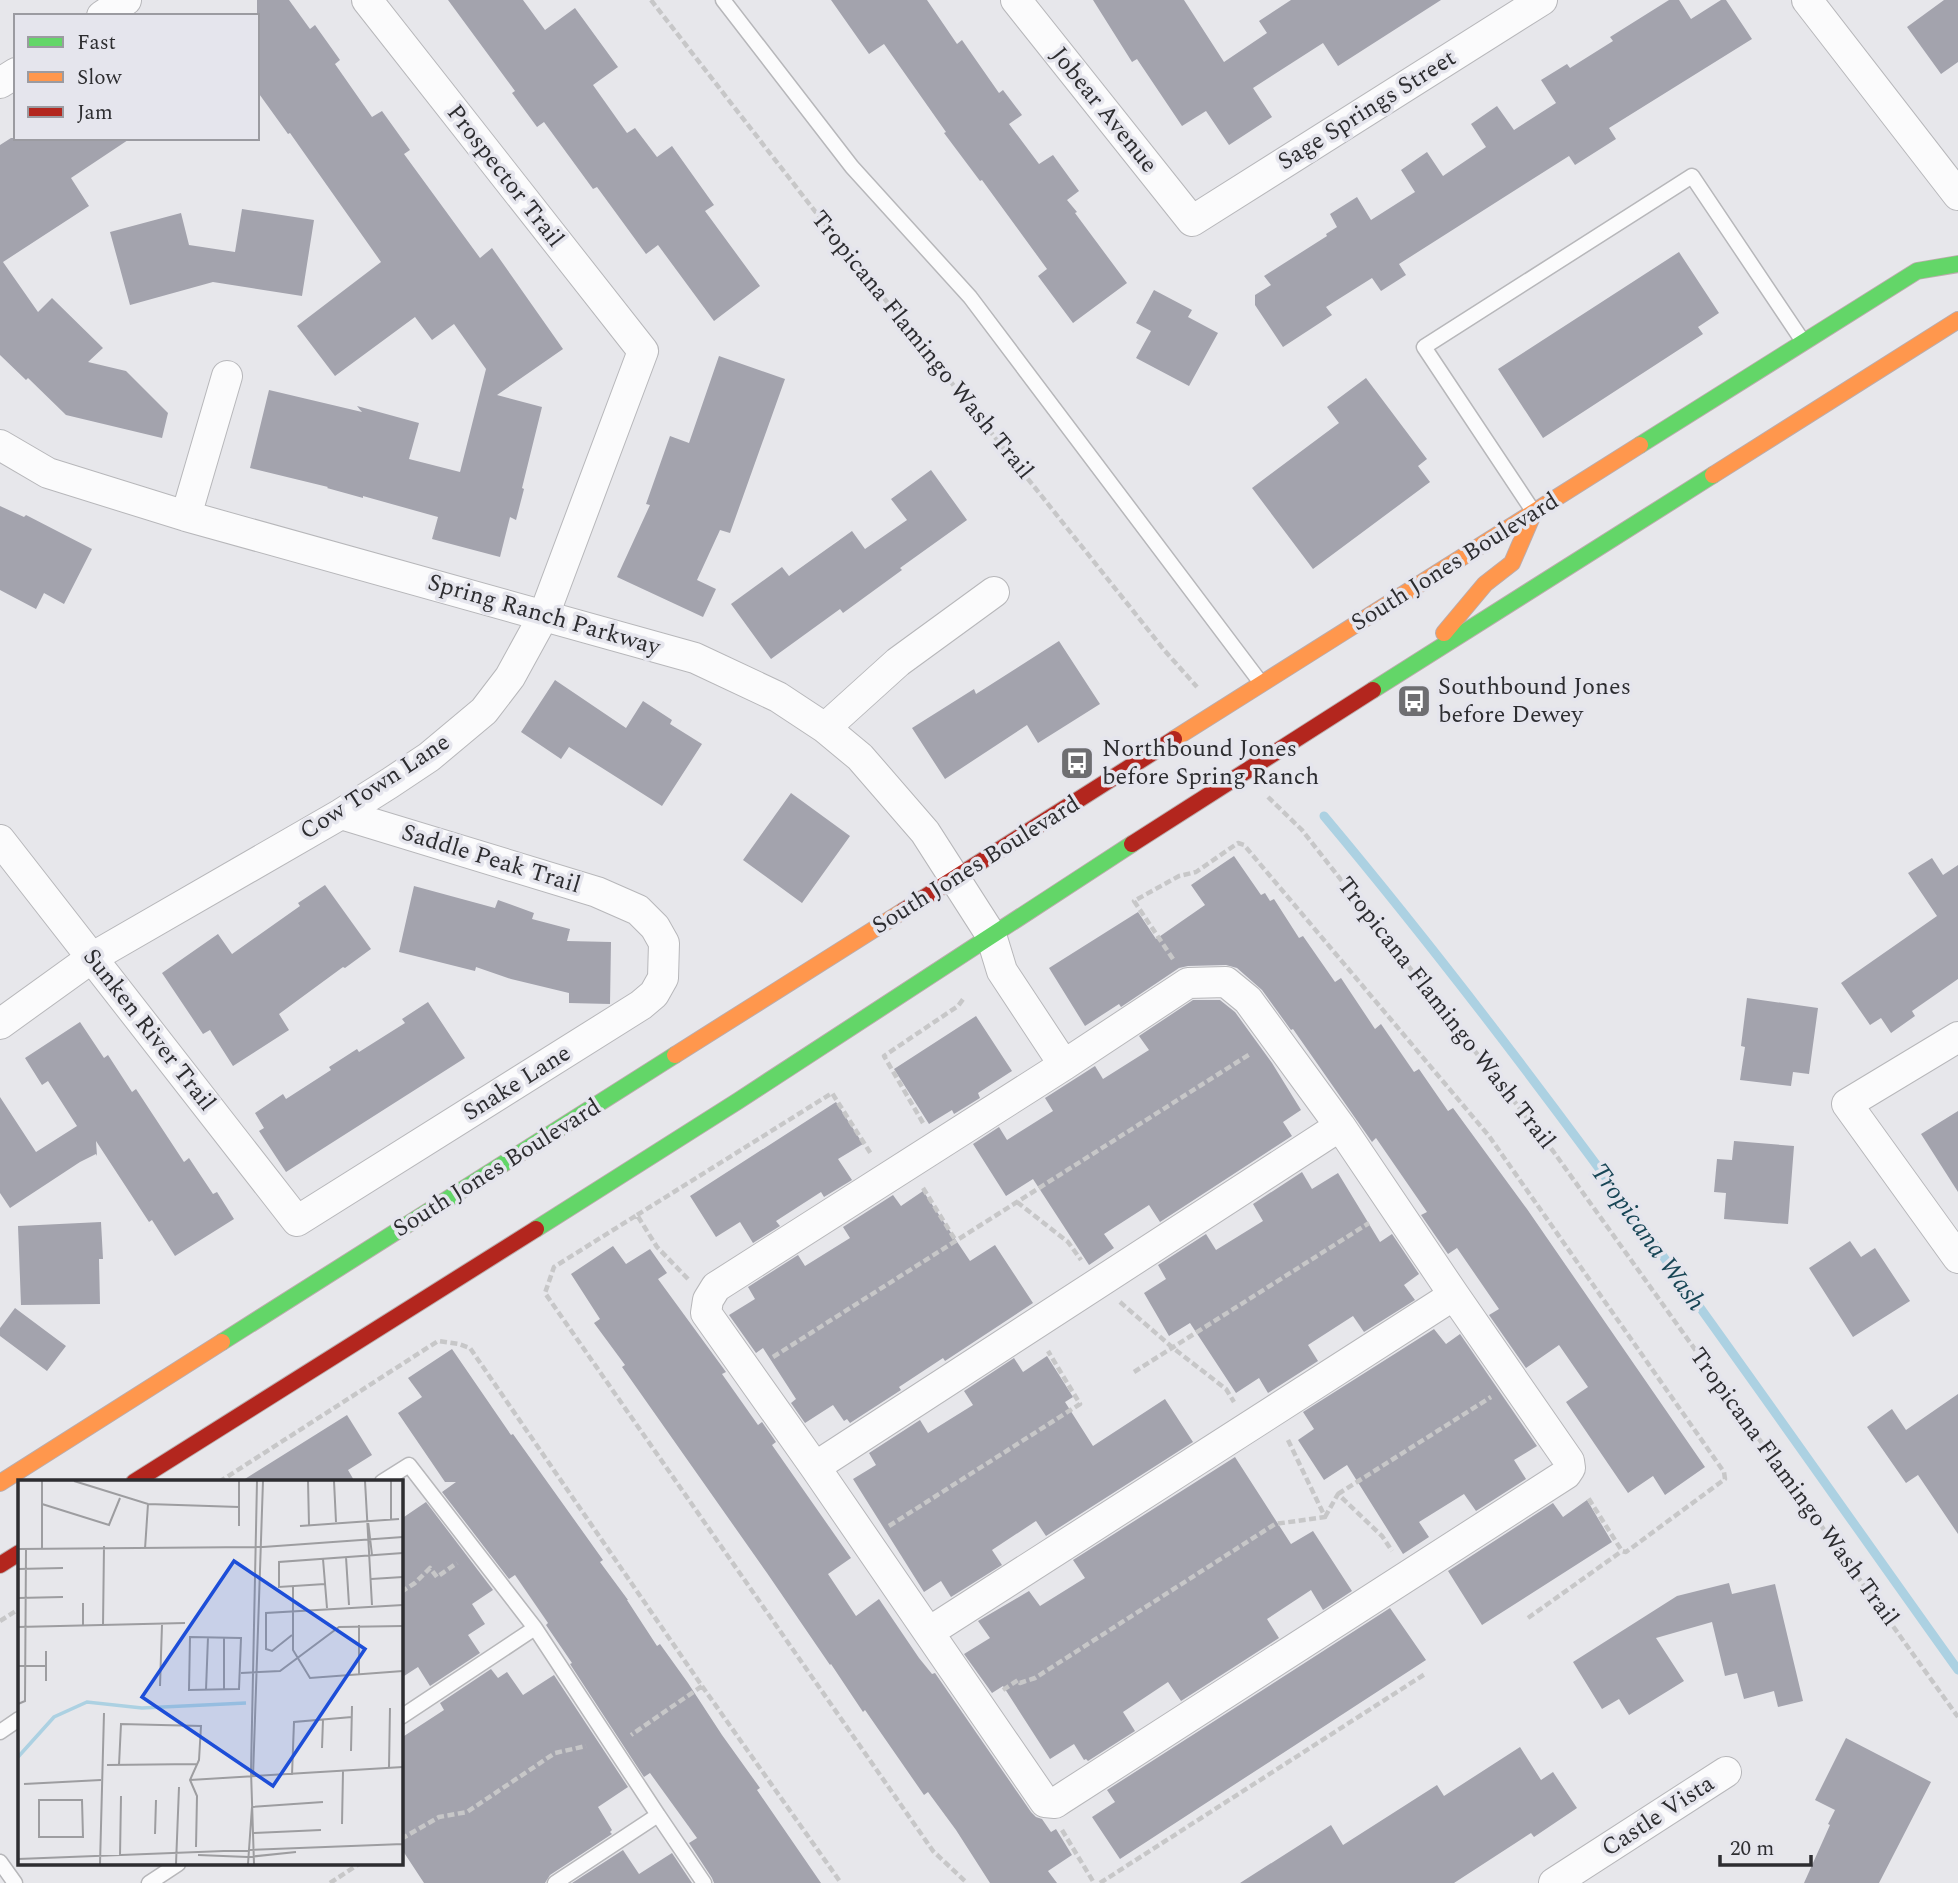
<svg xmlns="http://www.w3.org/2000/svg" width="1958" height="1883" font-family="Spectral,serif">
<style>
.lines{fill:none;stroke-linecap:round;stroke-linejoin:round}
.stream{stroke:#acd1e2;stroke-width:9}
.building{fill:#a3a3ad}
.lane-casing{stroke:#b7b7ba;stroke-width:17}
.street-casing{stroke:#b7b7ba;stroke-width:32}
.fast-casing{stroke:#bbacac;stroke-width:18}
.slow-casing{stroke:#bbacac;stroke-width:18}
.jam-casing{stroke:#bbacac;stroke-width:18}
.path{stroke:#c7c7c8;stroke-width:4.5;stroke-dasharray:7 3.5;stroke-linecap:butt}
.lane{stroke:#fbfbfc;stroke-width:14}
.street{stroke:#fbfbfc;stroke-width:30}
.fast{stroke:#63d668;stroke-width:16}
.slow{stroke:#ff974d;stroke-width:16}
.jam{stroke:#b3261e;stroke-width:16}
.labels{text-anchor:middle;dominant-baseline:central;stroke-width:7;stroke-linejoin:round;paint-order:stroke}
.street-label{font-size:24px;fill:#2d2d30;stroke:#e5e5ed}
.poi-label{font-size:24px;fill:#2d2d30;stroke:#e5e5ed;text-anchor:start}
.water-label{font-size:26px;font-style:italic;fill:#184656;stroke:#e5e5ed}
.inset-river{fill:none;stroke:#acd1e2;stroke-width:3.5}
.inset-road{fill:none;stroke:#9d9da0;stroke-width:2}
.view{fill:#1d4ed8;fill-opacity:0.15;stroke:#1d4ed8;stroke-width:3.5}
.inset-edge{fill:none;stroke:#2d2d30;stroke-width:3.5}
</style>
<rect width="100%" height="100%" fill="#e7e7eb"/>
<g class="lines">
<!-- stream -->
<path class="stream" d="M 1324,816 C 1552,1088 1752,1382 1958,1670"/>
</g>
<!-- building -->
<path class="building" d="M 257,0 L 289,0 L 310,29 L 315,25 L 340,60 L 335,64 L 372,117 L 382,111 L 410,150 L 404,154 L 480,258 L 492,248 L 563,349 L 497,395 L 542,407 L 522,488 L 524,489 L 516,520 L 510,517 L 500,557 L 432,539 L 438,517 L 363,496 L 363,498 L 327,488 L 328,487 L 250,468 L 269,390 L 362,412 L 357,406 L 419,423 L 409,459 L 460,472 L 486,369 L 454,324 L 432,340 L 415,317 L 335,376 L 297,326 L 381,262 L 290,133 L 288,134 L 257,91 Z
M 448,0 L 523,0 L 545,30 L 575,8 L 618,67 L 593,85 L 627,133 L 635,128 L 657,157 L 672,146 L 714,205 L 705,211 L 760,286 L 714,321 L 658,245 L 646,254 L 597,187 L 593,189 L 544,122 L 537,127 L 512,93 L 515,91 Z
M 831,0 L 927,0 L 957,44 L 962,40 L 999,93 L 1003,90 L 1022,115 L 1009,124 L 1039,164 L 1053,155 L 1079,191 L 1067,200 L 1077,212 L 1075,213 L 1127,283 L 1073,323 L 1038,276 L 1047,269 L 982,180 L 980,181 L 944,133 L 946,132 L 884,44 L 869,54 Z
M 1093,0 L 1184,0 L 1224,62 L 1267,33 L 1259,21 L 1291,0 L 1441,0 L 1338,66 L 1323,43 L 1253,88 L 1272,117 L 1229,145 L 1206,111 L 1182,126 L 1137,59 L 1132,62 Z
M 1669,0 L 1679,0 L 1691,19 L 1721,0 L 1726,0 L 1752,39 L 1609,128 L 1616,139 L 1575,165 L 1569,156 L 1399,264 L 1406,275 L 1381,291 L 1372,278 L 1326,307 L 1332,315 L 1283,347 L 1255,305 L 1255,295 L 1271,285 L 1264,276 L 1327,236 L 1326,234 L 1337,227 L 1330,214 L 1357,197 L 1371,220 L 1415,192 L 1401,170 L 1427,152 L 1443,176 L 1486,147 L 1471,124 L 1497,106 L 1514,130 L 1556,103 L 1541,80 L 1567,64 L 1570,68 L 1613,41 L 1610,37 Z
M 1944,0 L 1958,0 L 1958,62 L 1941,74 L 1907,27 Z
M 11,138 L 131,138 L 71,178 L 89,206 L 3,262 L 38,312 L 52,298 L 103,348 L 88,362 L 126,371 L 168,413 L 162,438 L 66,415 L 28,378 L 26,380 L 0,355 L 0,145 Z
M 242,209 L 314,220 L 302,296 L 213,282 L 130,305 L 110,232 L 181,213 L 189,245 L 235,252 Z
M 1679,252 L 1719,313 L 1698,327 L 1703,334 L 1543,438 L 1498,369 Z
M 1154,290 L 1192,310 L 1188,317 L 1218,333 L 1189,386 L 1136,358 L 1151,331 L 1136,323 Z
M 719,356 L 785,379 L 730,533 L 720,530 L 697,580 L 716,589 L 703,617 L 617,577 L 650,505 L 646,504 L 670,436 L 689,443 Z
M 1366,378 L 1427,459 L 1418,466 L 1430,482 L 1313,569 L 1252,488 L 1339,423 L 1327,407 Z
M 931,470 L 967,520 L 900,568 L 902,570 L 843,613 L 840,609 L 771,659 L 731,604 L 782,567 L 789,576 L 852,531 L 865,549 L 907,520 L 891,499 Z
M 0,506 L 24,517 L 26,515 L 92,549 L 64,604 L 44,593 L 36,609 L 0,590 Z
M 1059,641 L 1100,704 L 1038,743 L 1027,725 L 945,779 L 912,728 L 974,689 L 976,694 Z
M 555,680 L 626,728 L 643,701 L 672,720 L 670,724 L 702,744 L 662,806 L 569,747 L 561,759 L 521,732 Z
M 791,793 L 850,836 L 802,903 L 743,860 Z
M 1234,856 L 1261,895 L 1265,893 L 1270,901 L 1274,899 L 1299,938 L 1303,936 L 1335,982 L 1341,978 L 1375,1029 L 1381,1024 L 1414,1072 L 1419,1069 L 1448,1111 L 1453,1108 L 1527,1209 L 1705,1467 L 1665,1495 L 1653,1476 L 1628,1493 L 1566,1402 L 1588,1387 L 1559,1345 L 1526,1368 L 1489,1315 L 1499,1309 L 1457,1248 L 1448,1254 L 1421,1215 L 1427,1212 L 1376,1138 L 1372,1142 L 1293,1029 L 1291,1030 L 1262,990 L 1237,968 L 1226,965 L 1188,966 L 1179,968 L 1121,1007 L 1119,1004 L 1085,1026 L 1049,968 L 1138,912 L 1156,939 L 1205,905 L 1191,885 Z
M 1932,858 L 1943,875 L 1958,865 L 1958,979 L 1912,1011 L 1915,1016 L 1891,1033 L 1881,1018 L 1870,1025 L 1841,983 L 1937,916 L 1908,873 Z
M 325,885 L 371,949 L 345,968 L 343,967 L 279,1014 L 289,1030 L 233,1066 L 210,1030 L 203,1034 L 162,973 L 218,934 L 232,954 L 300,906 L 298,903 Z
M 414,886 L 495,908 L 498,900 L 534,913 L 532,919 L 570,929 L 567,941 L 611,942 L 610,1004 L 569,1003 L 569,993 L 511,979 L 476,967 L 475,971 L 399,952 Z
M 1747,998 L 1818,1008 L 1809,1074 L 1793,1072 L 1791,1086 L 1740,1080 L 1745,1047 L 1741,1046 Z
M 1193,1000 L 1220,1000 L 1235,1012 L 1272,1063 L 1301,1110 L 1283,1122 L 1292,1136 L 1160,1222 L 1149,1205 L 1104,1234 L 1114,1248 L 1089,1265 L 1033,1179 L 1006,1196 L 973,1144 L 999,1127 L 1007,1140 L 1053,1111 L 1045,1098 L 1095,1066 L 1103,1079 L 1149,1050 L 1139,1036 Z
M 428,1002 L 465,1058 L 286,1172 L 259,1131 L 264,1128 L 255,1113 L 283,1094 L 286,1099 L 331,1070 L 329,1067 L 357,1049 L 359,1052 L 405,1023 L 402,1019 Z
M 976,1016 L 1012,1071 L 978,1093 L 980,1098 L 954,1114 L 952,1110 L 929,1124 L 894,1069 Z
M 80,1022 L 104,1058 L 108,1055 L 132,1092 L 136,1089 L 184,1162 L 189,1158 L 213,1194 L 217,1192 L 234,1219 L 175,1256 L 152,1220 L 149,1222 L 96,1141 L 97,1156 L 96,1154 L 80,1162 L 10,1208 L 0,1193 L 0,1097 L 36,1152 L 77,1126 L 48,1081 L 42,1085 L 25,1058 Z
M 836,1102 L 863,1144 L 838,1159 L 852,1180 L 824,1197 L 821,1192 L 776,1221 L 780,1226 L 753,1243 L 740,1222 L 716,1237 L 690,1196 Z
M 1958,1111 L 1958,1192 L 1921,1134 Z
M 1734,1141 L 1794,1146 L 1788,1224 L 1724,1219 L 1726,1193 L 1714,1192 L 1717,1159 L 1732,1160 Z
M 1302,1172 L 1312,1189 L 1338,1173 L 1380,1242 L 1392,1234 L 1419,1274 L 1404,1285 L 1415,1300 L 1364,1332 L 1353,1316 L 1308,1345 L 1318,1361 L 1268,1393 L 1259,1378 L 1236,1393 L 1190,1323 L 1169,1336 L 1144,1293 L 1166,1279 L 1158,1265 L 1206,1234 L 1216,1250 L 1263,1221 L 1253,1204 Z
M 923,1191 L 970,1261 L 995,1245 L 1033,1303 L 945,1361 L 943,1358 L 899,1387 L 901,1390 L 850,1423 L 847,1419 L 844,1421 L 833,1405 L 805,1423 L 791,1403 L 796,1399 L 763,1348 L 756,1353 L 729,1315 L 755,1299 L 748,1287 L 798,1255 L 805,1266 L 850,1238 L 843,1227 L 893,1195 L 901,1206 Z
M 101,1222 L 103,1259 L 99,1259 L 100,1304 L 21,1305 L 18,1226 Z
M 1850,1241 L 1861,1257 L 1875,1248 L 1910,1301 L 1853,1337 L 1809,1268 Z
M 613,1246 L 626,1264 L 650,1249 L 667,1273 L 658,1279 L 726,1372 L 722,1374 L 758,1425 L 762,1422 L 776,1442 L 772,1445 L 851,1558 L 828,1574 L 856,1616 L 879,1599 L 919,1658 L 932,1674 L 935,1673 L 1031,1812 L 1036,1817 L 1042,1819 L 1051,1832 L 1056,1829 L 1072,1855 L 1048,1871 L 1057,1883 L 990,1883 L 956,1830 L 928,1792 L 924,1795 L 865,1710 L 863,1712 L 831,1664 L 830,1665 L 767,1573 L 622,1367 L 625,1365 L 594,1323 L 600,1319 L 571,1274 Z
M 15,1308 L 66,1346 L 47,1371 L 0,1336 L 0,1328 Z
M 1434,1329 L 1446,1344 L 1460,1334 L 1537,1446 L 1514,1460 L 1526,1479 L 1476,1511 L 1464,1494 L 1419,1522 L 1429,1537 L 1403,1554 L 1347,1465 L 1324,1480 L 1298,1440 L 1314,1429 L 1303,1412 Z
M 452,1349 L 511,1435 L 513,1434 L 603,1560 L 600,1562 L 628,1600 L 627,1600 L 657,1646 L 660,1644 L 688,1683 L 722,1735 L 760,1788 L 757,1790 L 821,1883 L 714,1883 L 712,1878 L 689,1843 L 697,1838 L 650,1773 L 644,1777 L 570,1664 L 572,1663 L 546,1625 L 548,1623 L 515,1575 L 509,1579 L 442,1492 L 456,1482 L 445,1482 L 398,1413 L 422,1397 L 408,1378 Z
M 1047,1356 L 1073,1397 L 1065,1402 L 1093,1446 L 1165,1399 L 1193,1442 L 1046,1536 L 1036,1521 L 992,1550 L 1002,1565 L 951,1597 L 941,1581 L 924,1592 L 853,1479 L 876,1465 L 869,1453 L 920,1420 L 928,1433 L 973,1405 L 964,1391 L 1014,1358 L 1023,1372 Z
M 1958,1394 L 1958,1534 L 1918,1475 L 1906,1483 L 1867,1427 L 1892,1409 L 1906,1430 Z
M 347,1415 L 372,1455 L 348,1470 L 355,1482 L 240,1482 Z
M 1235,1457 L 1291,1544 L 1313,1531 L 1352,1591 L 1323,1610 L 1311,1590 L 1267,1619 L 1279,1638 L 1181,1701 L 1168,1682 L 1123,1712 L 1135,1731 L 1088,1761 L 1086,1759 L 1084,1760 L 1074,1744 L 1050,1759 L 1003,1686 L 992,1693 L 964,1654 L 990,1638 L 978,1621 L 1029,1591 L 1040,1606 L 1085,1578 L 1073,1560 Z
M 1587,1500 L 1612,1542 L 1482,1625 L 1448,1571 L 1553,1503 L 1563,1517 Z
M 426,1502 L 493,1590 L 472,1604 L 485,1624 L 468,1635 L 480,1653 L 430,1686 L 418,1667 L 401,1678 L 401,1519 Z
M 1729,1583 L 1732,1594 L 1775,1584 L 1803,1701 L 1778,1707 L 1774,1691 L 1744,1699 L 1737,1673 L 1725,1676 L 1712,1622 L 1656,1638 L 1684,1681 L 1629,1715 L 1619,1699 L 1602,1709 L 1573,1662 L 1677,1596 Z
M 1390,1608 L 1426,1660 L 1120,1859 L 1092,1817 L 1115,1802 L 1107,1790 Z
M 491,1669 L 498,1678 L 507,1672 L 523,1695 L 554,1675 L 628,1787 L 598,1807 L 612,1830 L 610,1832 L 612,1834 L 550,1875 L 545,1883 L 424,1883 L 401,1848 L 401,1738 L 444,1710 L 440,1703 Z
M 1846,1738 L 1931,1782 L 1879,1883 L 1804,1883 L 1830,1825 L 1828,1824 L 1835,1810 L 1815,1800 Z
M 1520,1747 L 1541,1780 L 1553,1772 L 1577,1808 L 1534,1837 L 1531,1833 L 1454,1883 L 1240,1883 L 1331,1825 L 1343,1845 L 1437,1785 L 1444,1796 Z
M 623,1850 L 639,1874 L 672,1853 L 692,1883 L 572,1883 Z"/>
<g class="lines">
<!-- lane casing -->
<g class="lane-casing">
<path id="lane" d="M 723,0 L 852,167 L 970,297 L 1261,683
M 1533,511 L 1424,347 L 1692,176 L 1802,340
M 382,1482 L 409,1465 L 535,1628
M 401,1717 L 535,1628 L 658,1815 L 555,1883
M 0,1732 L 19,1719
M 658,1815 L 704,1883
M 0,1862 L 15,1883
M 149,1883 L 178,1864"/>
</g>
<!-- street casing -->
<g class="street-casing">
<path id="street" d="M 1016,0 L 1192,221 L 1542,0
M 1807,0 L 1958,195
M 102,16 L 126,0
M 0,83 L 16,73
M 0,445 L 48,473 L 186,516 L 695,658 L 778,697 L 825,728 L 860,757 L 925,832 L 991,935 L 1002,971 L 1064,1065
M 186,516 L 227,376
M 825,728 L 898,662 L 994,592
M 0,840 L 297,1221 L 641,1005 L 654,994 L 663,978 L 664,943 L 655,927 L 638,910 L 597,892 L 341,814
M 1226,982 L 1248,1000 L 1340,1126 L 1454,1295 L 1569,1461 L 1570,1468 L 1566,1474 L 1061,1799 L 1055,1803 L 1045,1802 L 815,1467 L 706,1313 L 708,1300 L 716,1287 L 1064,1065 L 1188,983 Z
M 0,1024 L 93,957 L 341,814 L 390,783 L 429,757 L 484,711 L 510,677 L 544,615 L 643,351 L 367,0
M 1958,1037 L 1847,1104 L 1958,1258
M 815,1467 L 1340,1126
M 929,1632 L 1454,1295
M 1554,1883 L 1726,1772"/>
</g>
<!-- fast casing -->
<g class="fast-casing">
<path id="fast" d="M 1640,445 L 1917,271 L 1958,264
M 1373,690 L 1713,475
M 536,1229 L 738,1101 L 1132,844
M 222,1342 L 675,1055"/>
</g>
<!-- slow casing -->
<g class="slow-casing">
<path id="slow" d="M 1713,475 L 1958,320
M 1444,633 L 1485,584 L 1512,563 L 1534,512
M 1174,739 L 1640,445
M 675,1055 L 903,911
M 0,1483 L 222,1342"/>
</g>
<!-- jam casing -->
<g class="jam-casing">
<path id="jam" d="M 1132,844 L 1373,690
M 903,911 L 1174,739
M 134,1482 L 536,1229
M 0,1565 L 19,1553"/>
</g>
<!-- path -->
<path class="path" d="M 651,0 L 821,219 L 1165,651 L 1197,687
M 1268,797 L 1302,830 L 1553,1151 L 1958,1717
M 1173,959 L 1134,901 L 1179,876 L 1196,872 L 1238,843 L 1244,845 L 1489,1136 L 1724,1472 L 1725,1479 L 1626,1552 L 1622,1551 L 1587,1496
M 923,1123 L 884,1056 L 958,1006 L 964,998
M 923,1188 L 956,1241
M 1017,1202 L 1068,1242 L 1081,1260
M 637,1215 L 832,1093 L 871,1154
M 688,1279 L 657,1247 L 637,1215 L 554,1267 L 545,1293 L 933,1851 L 967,1883
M 1120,1302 L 1173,1348 L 1226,1389 L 1234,1402
M 773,1357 L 1250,1054
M 1134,1372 L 1369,1223
M 219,1482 L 438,1341 L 459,1344 L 470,1348 L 702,1686 L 631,1735
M 1338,1494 L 1491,1397
M 1325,1517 L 1338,1494 L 1382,1536 L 1392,1551
M 889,1526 L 1080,1404 L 1048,1351
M 401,1592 L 415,1583 L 430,1568 L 437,1577 L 457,1563
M 1528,1618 L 1622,1551
M 0,1621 L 19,1609
M 702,1686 L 841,1883
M 1003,1690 L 1018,1680 L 1020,1683 L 1035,1678 L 1275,1524 L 1325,1517 L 1287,1438
M 1062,1830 L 1094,1883
M 401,1839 L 439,1817 L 467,1812 L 555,1753 L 586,1746
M 330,1883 L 359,1864
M 1100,1883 L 1425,1674"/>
<!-- lane -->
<use href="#lane" class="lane"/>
<!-- street -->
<use href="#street" class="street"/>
<!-- fast -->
<use href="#fast" class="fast"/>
<!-- slow -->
<use href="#slow" class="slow"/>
<!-- jam -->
<use href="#jam" class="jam"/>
</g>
<!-- icons -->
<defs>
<g id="bus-square" transform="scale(1.75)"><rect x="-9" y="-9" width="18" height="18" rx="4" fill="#6e6e71" stroke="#e5e5ed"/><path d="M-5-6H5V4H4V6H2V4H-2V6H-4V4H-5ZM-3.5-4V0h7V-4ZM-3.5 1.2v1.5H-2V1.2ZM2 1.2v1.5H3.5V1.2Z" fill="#fff"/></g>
</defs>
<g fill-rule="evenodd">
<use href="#bus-square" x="1414" y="701"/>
<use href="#bus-square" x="1077" y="763"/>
</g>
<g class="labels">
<!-- street labels -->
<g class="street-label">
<text transform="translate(1104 110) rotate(51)">Jobear Avenue</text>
<text transform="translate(1367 110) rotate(-32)">Sage Springs Street</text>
<text transform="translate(505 176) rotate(52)">Prospector Trail</text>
<text transform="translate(922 345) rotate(51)">Tropicana Flamingo Wash Trail</text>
<text transform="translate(1455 562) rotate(-32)">South Jones Boulevard</text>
<text transform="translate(544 615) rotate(16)">Spring Ranch Parkway</text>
<text transform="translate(375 787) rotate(-33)">Cow Town Lane</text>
<text transform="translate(491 859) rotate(17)">Saddle Peak Trail</text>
<text transform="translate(976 865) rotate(-32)">South Jones Boulevard</text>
<text transform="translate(1446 1013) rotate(52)">Tropicana Flamingo Wash Trail</text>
<text transform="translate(149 1030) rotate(52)">Sunken River Trail</text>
<text transform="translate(517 1083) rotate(-32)">Snake Lane</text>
<text transform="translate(497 1168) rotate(-32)">South Jones Boulevard</text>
<text transform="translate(1794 1487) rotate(54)">Tropicana Flamingo Wash Trail</text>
<text transform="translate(1658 1816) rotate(-33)">Castle Vista</text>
</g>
<!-- poi labels -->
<g class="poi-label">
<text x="1438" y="687">Southbound Jones<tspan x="1438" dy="28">before Dewey</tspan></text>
<text x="1102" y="749">Northbound Jones<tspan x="1102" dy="28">before Spring Ranch</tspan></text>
</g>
<!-- water labels -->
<g class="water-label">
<text transform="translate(1648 1237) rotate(54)">Tropicana Wash</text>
</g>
</g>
<!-- overview -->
<g transform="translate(18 1480)">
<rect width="385" height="385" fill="#e7e7eb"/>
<path class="inset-river" d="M 0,277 L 36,237 L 69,222 L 124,228 L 228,223"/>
<path class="inset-road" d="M 24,1 L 24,68M 56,1 L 130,24 L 221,27M 290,1 L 291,45M 316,1 L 318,42M 347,1 L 354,125M 373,1 L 373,39M 24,24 L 91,45 L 102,18M 350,41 L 354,75M 221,46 L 221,1M 282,46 L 381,39M 0,69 L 245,67 L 385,57M 127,69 L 130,24M 328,77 L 331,125M 305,79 L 309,128M 0,89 L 45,88M 353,99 L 385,97M 307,104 L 261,107 L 261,82 L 385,73M 275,106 L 275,170 L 292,198 L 385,191M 0,118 L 45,117M 65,146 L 65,123M 85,146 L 86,66M 0,147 L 167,143M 274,155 L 254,171 L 248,169 L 248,133 L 385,125M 172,157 L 223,158 L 221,209 L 171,210 ZM 0,186 L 28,186M 223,193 L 262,191 L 321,147 L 385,146M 341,194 L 341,145M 28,201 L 28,171M 142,206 L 144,145M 188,210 L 190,157M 206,210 L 206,157M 0,224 L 7,221 L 8,69M 304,268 L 305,240M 333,271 L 334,226M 89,285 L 179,284M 101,285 L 103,244 L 183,246 L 181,280 L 172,300 L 179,316 L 178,367M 371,288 L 372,228M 274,295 L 276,242 L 334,237M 235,297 L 245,1M 172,300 L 385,287M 6,304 L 83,300M 0,314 L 0,361M 21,320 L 64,320 L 65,357 L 21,357 ZM 385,323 L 385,376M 234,327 L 305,322M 324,344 L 325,291M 236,353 L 303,350M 137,354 L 138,320M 180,375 L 230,377 L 278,372M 102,376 L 103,316M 0,379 L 385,364M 82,384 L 86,233M 158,384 L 161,307M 230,384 L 234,327M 236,384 L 233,291 L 239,1"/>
<path class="view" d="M 216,81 L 347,169 L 255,306 L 124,217 Z"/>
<rect width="385" height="385" class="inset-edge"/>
</g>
<!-- legend -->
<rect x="14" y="14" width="245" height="126" fill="#e5e5ed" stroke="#9b9ba1" stroke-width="2"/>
<rect x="28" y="37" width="35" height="10" fill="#63d668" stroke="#9b9ba1" stroke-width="2"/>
<text x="77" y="49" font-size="21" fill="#2d2d30">Fast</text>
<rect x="28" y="72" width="35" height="10" fill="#ff974d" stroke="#9b9ba1" stroke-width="2"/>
<text x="77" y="84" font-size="21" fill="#2d2d30">Slow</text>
<rect x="28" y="107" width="35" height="10" fill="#b3261e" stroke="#9b9ba1" stroke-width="2"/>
<text x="77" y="119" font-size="21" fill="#2d2d30">Jam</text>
<!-- scale -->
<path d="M1720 1855v10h91v-10" fill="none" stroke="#2d2d30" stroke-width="3.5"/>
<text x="1730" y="1855" font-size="21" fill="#2d2d30" stroke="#e5e5ed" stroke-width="5" paint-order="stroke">20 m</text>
</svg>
